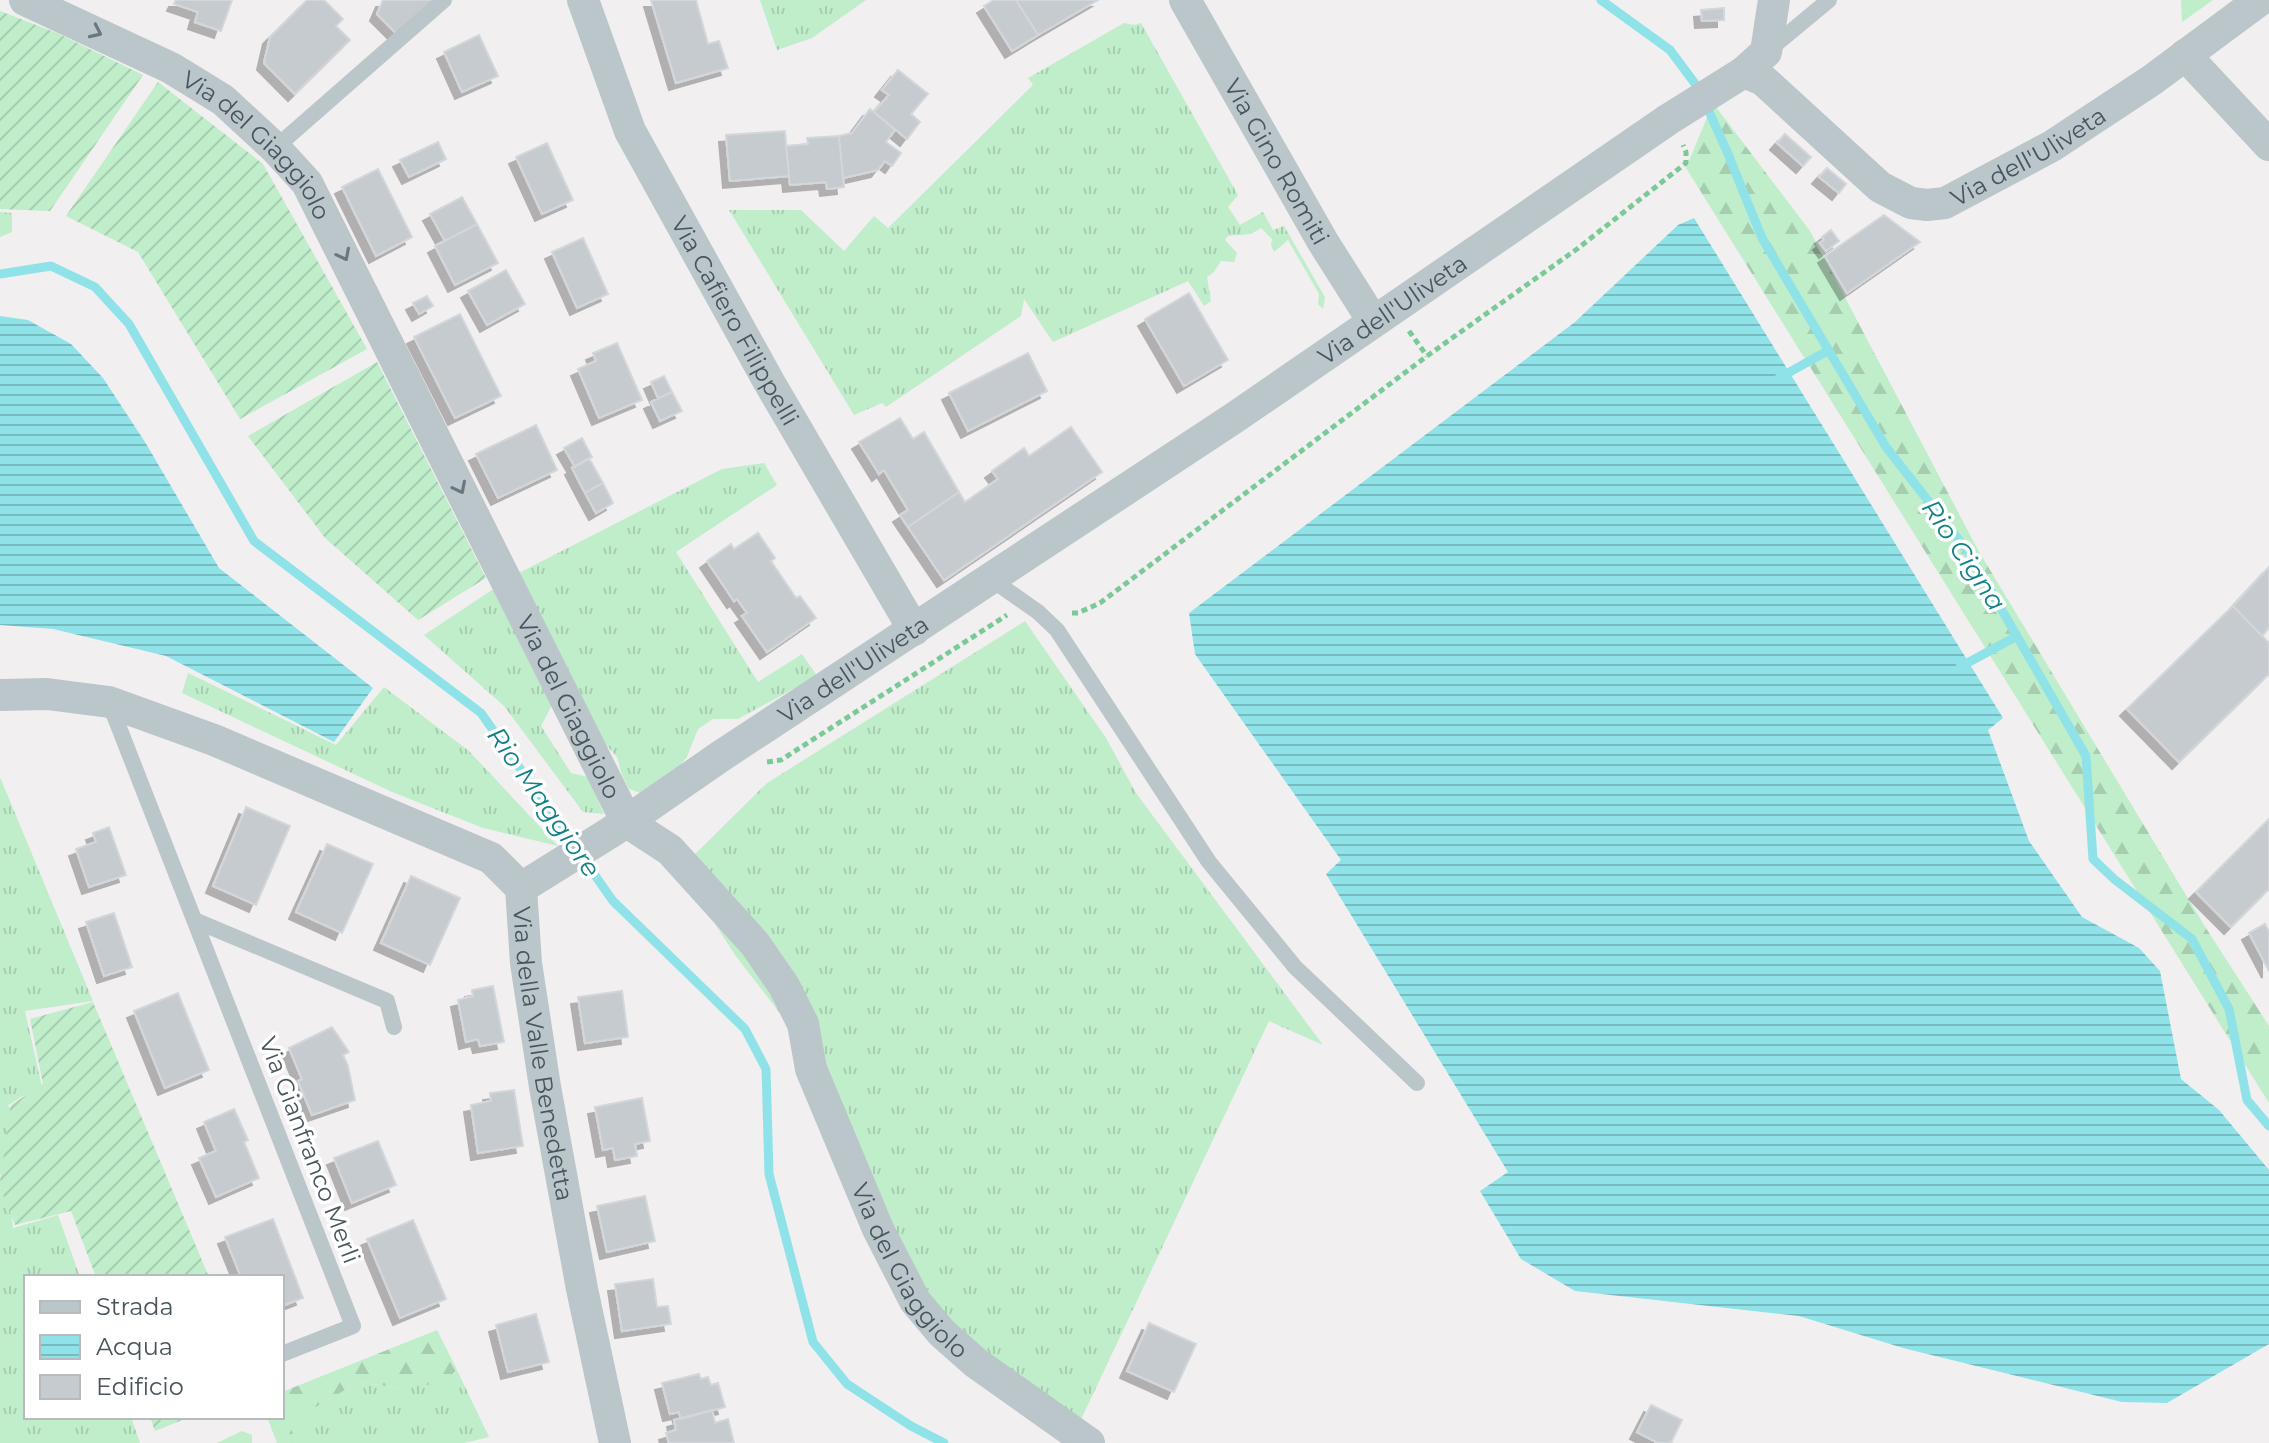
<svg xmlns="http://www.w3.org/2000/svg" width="2269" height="1443" font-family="Montserrat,sans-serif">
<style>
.grass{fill:url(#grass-tufts)}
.forest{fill:url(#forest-firs)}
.garden{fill:url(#garden-furrows)}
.pitch{fill:#c0edca}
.water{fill:url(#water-rules)}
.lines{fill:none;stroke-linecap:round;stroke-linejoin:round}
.stream{stroke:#8fe3e8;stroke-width:9}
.building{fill:#c6cbcf;stroke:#d3d6da;stroke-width:2;filter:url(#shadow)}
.path{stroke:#79ca96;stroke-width:5;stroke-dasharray:6 4;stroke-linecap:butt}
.service{stroke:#bbc6cb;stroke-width:16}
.minor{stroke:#bbc6cb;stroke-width:32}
.oneway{stroke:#6a777d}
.labels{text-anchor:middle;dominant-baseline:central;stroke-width:7;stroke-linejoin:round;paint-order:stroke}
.street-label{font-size:24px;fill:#48555c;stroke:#fff}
.water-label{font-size:26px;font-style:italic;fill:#128087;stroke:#fff}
</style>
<defs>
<pattern id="grass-tufts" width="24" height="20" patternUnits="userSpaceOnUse" patternTransform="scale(2)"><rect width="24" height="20" fill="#c0edca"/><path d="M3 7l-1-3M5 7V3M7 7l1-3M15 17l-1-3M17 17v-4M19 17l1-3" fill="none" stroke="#a6cdb0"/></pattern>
<pattern id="forest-firs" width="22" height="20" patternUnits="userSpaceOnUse" patternTransform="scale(2)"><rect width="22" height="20" fill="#c0edca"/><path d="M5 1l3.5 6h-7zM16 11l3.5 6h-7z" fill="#a6cdb0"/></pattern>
<pattern id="garden-furrows" width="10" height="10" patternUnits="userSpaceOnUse" patternTransform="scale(2)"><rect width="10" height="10" fill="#c0edca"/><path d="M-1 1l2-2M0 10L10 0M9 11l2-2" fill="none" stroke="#a6cdb0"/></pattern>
<pattern id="water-rules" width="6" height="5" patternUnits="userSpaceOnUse" patternTransform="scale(2)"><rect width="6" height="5" fill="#8fe3e8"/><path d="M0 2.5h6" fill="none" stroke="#77bbbf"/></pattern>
<filter id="shadow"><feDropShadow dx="-7" dy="7" stdDeviation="0" flood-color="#0004"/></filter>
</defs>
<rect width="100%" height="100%" fill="#f2eff0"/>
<!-- grass -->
<path class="grass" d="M 760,0 L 866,0 L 812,38 L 777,50 Z
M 1124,23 L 1134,25 L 1141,23 L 1238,195 L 1228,207 L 1240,225 L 1263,212 L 1273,230 L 1284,226 L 1325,297 L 1323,309 L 1318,304 L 1319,294 L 1288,240 L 1274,252 L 1271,245 L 1272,239 L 1261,228 L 1251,234 L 1228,236 L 1225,240 L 1237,253 L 1234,262 L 1221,261 L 1214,272 L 1207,277 L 1211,301 L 1204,306 L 1188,281 L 1053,342 L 1024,299 L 1021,316 L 886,407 L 882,403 L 854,415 L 729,210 L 801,210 L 844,251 L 874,216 L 888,228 L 1033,85 L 1028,78 Z
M 0,212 L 12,213 L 12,232 L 0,237 Z
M 764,463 L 777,485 L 676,552 L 758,682 L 802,654 L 817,676 L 738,719 L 713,719 L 698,729 L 687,757 L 677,769 L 643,794 L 629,789 L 622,775 L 617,757 L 596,734 L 513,576 L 722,469 Z
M 495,588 L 553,703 L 541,726 L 571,773 L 588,777 L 604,814 L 583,812 L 504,706 L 424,635 Z
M 1025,621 L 1106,738 L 1136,793 L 1323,1045 L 1269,1021 L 1077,1428 L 940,1318 L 799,1038 L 735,955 L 680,869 L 767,783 Z
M 188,673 L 336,745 L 384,687 L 469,751 L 558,846 L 483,828 L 392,792 L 182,693 Z
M 0,777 L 93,1001 L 25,1011 L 42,1087 L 21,1097 L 7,1106 L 22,1111 L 0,1176 Z
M 0,1188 L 10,1194 L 13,1228 L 58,1215 L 80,1277 L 26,1277 L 26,1417 L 131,1417 L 140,1443 L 0,1443 Z
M 457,1370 L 489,1437 L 464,1443 L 296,1443 L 290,1428 L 300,1416 L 359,1382 L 400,1388 L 454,1374 Z
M 242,1431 L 252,1435 L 252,1443 L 217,1443 Z"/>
<!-- forest -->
<path class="forest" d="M 1713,103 L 1810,231 L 1978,550 L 2204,925 L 2269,1026 L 2269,1103 L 1686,168 Z
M 437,1330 L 457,1370 L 443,1383 L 400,1388 L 359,1382 L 300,1416 L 291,1428 L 296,1443 L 277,1443 L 267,1417 L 282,1417 L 282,1392 Z"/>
<!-- garden -->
<path class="garden" d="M 0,11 L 57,33 L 143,75 L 50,211 L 0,209 Z
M 158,82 L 263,164 L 367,349 L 240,419 L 138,252 L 66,216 Z
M 377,362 L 486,578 L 418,620 L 325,538 L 248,436 Z
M 93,1002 L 209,1277 L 96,1277 L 71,1211 L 15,1225 L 0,1187 L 0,1181 L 11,1105 L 43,1084 L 30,1019 Z
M 150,1417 L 190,1417 L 155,1431 Z"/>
<!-- pitch -->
<path class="pitch" d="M 2181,0 L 2213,0 L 2182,22 Z"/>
<!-- water -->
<path class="water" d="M 1694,218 L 2003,718 L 1988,730 L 2029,841 L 2082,917 L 2139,948 L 2160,971 L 2181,1079 L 2219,1110 L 2269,1170 L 2269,1344 L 2167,1403 L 2122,1402 L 1903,1348 L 1799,1316 L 1575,1291 L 1521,1259 L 1480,1191 L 1508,1172 L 1326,874 L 1341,860 L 1195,654 L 1189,613 L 1575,322 L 1678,225 Z
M 0,316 L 28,320 L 71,344 L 103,378 L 145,442 L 219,568 L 373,688 L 334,742 L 166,656 L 53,629 L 0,625 Z"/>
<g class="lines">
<!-- stream -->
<path class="stream" d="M 1601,0 L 1670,50 L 1699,89 L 1728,154 L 1762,238 L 1886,447 L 1969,553 L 2086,756 L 2093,859 L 2114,879 L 2192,939 L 2229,1009 L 2247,1100 L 2269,1126
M 0,274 L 51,266 L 95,287 L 129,324 L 254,541 L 481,713 L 613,901 L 745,1029 L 766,1069 L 769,1174 L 813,1342 L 847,1384 L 911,1426 L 944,1443
M 1779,378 L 1829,350
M 1960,667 L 2017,636"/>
</g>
<!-- building -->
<path class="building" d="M 176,0 L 232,0 L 221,31 L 195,22 L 198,12 L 174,4 Z
M 307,0 L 324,0 L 343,19 L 336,26 L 350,40 L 295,94 L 264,63 L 270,37 Z
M 383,0 L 433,0 L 398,35 L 377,14 Z
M 651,0 L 696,0 L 708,44 L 719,41 L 728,68 L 676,83 Z
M 994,0 L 1016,0 L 1038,35 L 1012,51 L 984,6 Z
M 1016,0 L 1098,0 L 1038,35 Z
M 1724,8 L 1724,20 L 1702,21 L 1701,10 Z
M 479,35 L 498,76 L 462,92 L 444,52 Z
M 898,70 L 928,94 L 911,114 L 920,122 L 907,139 L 874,112 L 889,95 L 882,90 Z
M 870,109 L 895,130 L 886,142 L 901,153 L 892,166 L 885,161 L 878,170 L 843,178 L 839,136 L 852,133 Z
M 785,131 L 789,176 L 730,181 L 726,135 Z
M 1785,134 L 1811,157 L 1803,166 L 1777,143 Z
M 839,136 L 844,187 L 827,189 L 826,182 L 790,185 L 786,146 L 808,144 L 807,138 Z
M 438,142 L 446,159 L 409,177 L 400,160 Z
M 547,143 L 573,200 L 542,214 L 516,157 Z
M 1827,168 L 1846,184 L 1839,193 L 1819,177 Z
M 378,169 L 412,237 L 376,256 L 342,187 Z
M 462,197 L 477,224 L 445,241 L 430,214 Z
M 1884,215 L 1920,242 L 1847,293 L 1825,256 Z
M 477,224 L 498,263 L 455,285 L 435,246 Z
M 1831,230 L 1839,241 L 1826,251 L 1820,243 L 1824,240 L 1822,237 Z
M 583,238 L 608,294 L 577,308 L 552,252 Z
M 506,270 L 525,304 L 487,325 L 468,291 Z
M 1189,293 L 1228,360 L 1184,386 L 1145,319 Z
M 427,296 L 433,306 L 419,314 L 413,303 Z
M 460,314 L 501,396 L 455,418 L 414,337 Z
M 617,343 L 642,400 L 599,418 L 578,369 L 596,361 L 593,353 Z
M 1028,353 L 1047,391 L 968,431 L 949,393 Z
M 664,376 L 672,392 L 658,398 L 651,382 Z
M 672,392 L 682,411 L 660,421 L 651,402 Z
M 900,418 L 913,439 L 924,432 L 959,492 L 908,527 L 900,515 L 908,510 L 884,470 L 879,474 L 859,442 Z
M 536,425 L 557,470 L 498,498 L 476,454 Z
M 1071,427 L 1102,472 L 944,580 L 908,527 L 959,492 L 965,502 L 998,479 L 992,471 L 1024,448 L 1029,456 Z
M 582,438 L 592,457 L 575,467 L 564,448 Z
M 589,458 L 603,483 L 585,493 L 572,468 Z
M 603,483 L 613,503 L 596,513 L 585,493 Z
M 758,533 L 775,558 L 771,561 L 796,598 L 800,596 L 816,618 L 767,652 L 742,616 L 747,613 L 737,599 L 734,601 L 707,561 L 731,544 L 734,549 Z
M 2269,567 L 2269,628 L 2262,636 L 2233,606 Z
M 2233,606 L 2269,643 L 2269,674 L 2179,762 L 2127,709 Z
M 246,807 L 290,826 L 256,905 L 213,886 Z
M 2269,819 L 2269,889 L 2231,927 L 2196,892 Z
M 109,827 L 126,875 L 89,887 L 76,849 L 96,842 L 93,833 Z
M 327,844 L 373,864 L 342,933 L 296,912 Z
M 411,876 L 460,898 L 430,965 L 381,943 Z
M 114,913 L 132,967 L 104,976 L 86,922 Z
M 2265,924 L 2269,932 L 2269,971 L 2249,933 Z
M 493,986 L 504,1042 L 480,1046 L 478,1039 L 466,1042 L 458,1000 L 473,996 L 472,990 Z
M 622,991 L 628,1037 L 585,1043 L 578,997 Z
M 178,993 L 209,1070 L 165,1088 L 134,1011 Z
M 332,1027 L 349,1052 L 343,1055 L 348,1066 L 355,1100 L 312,1115 L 298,1081 L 302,1079 L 289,1048 Z
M 514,1090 L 523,1146 L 478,1153 L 471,1105 L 491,1101 L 490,1093 Z
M 642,1098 L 650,1141 L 635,1144 L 637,1156 L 615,1160 L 613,1148 L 603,1150 L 595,1107 Z
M 234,1109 L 248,1140 L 244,1142 L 259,1178 L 216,1197 L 199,1158 L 216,1151 L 204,1122 Z
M 378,1141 L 396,1185 L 352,1203 L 334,1158 Z
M 645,1196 L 655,1241 L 607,1252 L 597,1206 Z
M 273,1219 L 303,1298 L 282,1306 L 282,1277 L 241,1277 L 225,1237 Z
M 413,1220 L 446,1299 L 400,1318 L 367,1239 Z
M 653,1279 L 657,1307 L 668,1306 L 671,1324 L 622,1331 L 615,1284 Z
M 536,1314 L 549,1362 L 508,1372 L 496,1325 Z
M 1149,1323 L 1196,1344 L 1174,1392 L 1127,1371 Z
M 699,1374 L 701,1379 L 708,1377 L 711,1385 L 718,1383 L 725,1407 L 681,1419 L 679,1412 L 670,1414 L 662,1383 Z
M 1651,1405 L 1682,1420 L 1671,1443 L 1658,1443 L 1637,1432 Z
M 712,1410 L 715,1423 L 728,1419 L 734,1443 L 669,1443 L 666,1433 L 676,1430 L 674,1420 Z"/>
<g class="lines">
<!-- path -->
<path class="path" d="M 1409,331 L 1427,356
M 1072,613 L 1078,613 L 1100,603 L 1427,356 L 1577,249 L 1686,163 L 1686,152 L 1683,145
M 767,762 L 781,760 L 1007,615"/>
<!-- service -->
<path class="service" d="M 1770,49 L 1829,0
M 275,148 L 444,0
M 991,579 L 1038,612 L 1057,630 L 1209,862 L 1295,967 L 1417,1083
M 109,702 L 353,1326 L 282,1354
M 194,920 L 387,1001 L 394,1027"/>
<!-- minor -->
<g class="minor">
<path id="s1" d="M 25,0 L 171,68 L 223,100 L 275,148 L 307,183 L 627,822 L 670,850 L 755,944 L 784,986 L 803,1024 L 811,1069 L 878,1229 L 915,1301 L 942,1333 L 976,1363 L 1089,1443"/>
<path id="s2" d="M 583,0 L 630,131 L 769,382 L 914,630"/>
<path id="s3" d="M 1185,0 L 1323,242 L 1373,321"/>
<path d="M 2185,55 L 2269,145"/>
<path d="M 1744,72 L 1766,52 L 1774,0"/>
<path id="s4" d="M 0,695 L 47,694 L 109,702 L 214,740 L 491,858 L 521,888 L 526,963 L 545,1087 L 582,1289 L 615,1443"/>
<path id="s5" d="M 521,888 L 611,832 L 721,756 L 1234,418 L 1669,119 L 1744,72 L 1763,80 L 1880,187 L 1911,203 L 1927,205 L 1945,203 L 2052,146 L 2152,80 L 2260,0"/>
</g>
</g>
<!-- one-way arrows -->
<defs><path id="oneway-chevron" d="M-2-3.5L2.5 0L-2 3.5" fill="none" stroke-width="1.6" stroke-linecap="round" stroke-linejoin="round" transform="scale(2)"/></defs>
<g class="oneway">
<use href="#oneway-chevron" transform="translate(96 32) rotate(25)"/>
<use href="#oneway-chevron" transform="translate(344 255) rotate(63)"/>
<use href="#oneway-chevron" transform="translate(460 488) rotate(63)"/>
</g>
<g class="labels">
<!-- street labels -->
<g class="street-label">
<text stroke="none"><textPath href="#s1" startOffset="278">Via del Giaggiolo</textPath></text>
<text stroke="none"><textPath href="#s5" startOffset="1814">Via dell'Uliveta</textPath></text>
<text stroke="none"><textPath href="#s3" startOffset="186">Via Gino Romiti</textPath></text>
<text stroke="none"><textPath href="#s5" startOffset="1046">Via dell'Uliveta</textPath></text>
<text stroke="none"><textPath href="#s2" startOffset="356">Via Cafiero Filippelli</textPath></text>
<text stroke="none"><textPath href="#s5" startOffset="398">Via dell'Uliveta</textPath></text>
<text stroke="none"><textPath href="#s1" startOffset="926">Via del Giaggiolo</textPath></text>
<text stroke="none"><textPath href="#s4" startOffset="732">Via della Valle Benedetta</textPath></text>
<text transform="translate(310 1150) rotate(69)">Via Gianfranco Merli</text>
<text stroke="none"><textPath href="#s1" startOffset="1598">Via del Giaggiolo</textPath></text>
</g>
<!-- water labels -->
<g class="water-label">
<text transform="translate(1964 555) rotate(56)">Rio Cigna</text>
<text transform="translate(544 802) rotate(55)">Rio Maggiore</text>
</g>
</g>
<!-- legend -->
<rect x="24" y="1275" width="260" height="144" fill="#ffffff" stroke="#b6bbbe" stroke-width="2"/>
<rect x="40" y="1301" width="40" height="12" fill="#bbc6cb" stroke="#b6bbbe" stroke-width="2"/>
<text x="96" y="1315" font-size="24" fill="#48555c">Strada</text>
<rect x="40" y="1335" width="40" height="24" fill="url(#water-rules)" stroke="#b6bbbe" stroke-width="2"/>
<text x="96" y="1355" font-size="24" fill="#48555c">Acqua</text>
<rect x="40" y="1375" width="40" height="24" fill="#c6cbcf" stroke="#b6bbbe" stroke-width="2"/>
<text x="96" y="1395" font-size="24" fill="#48555c">Edificio</text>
</svg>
